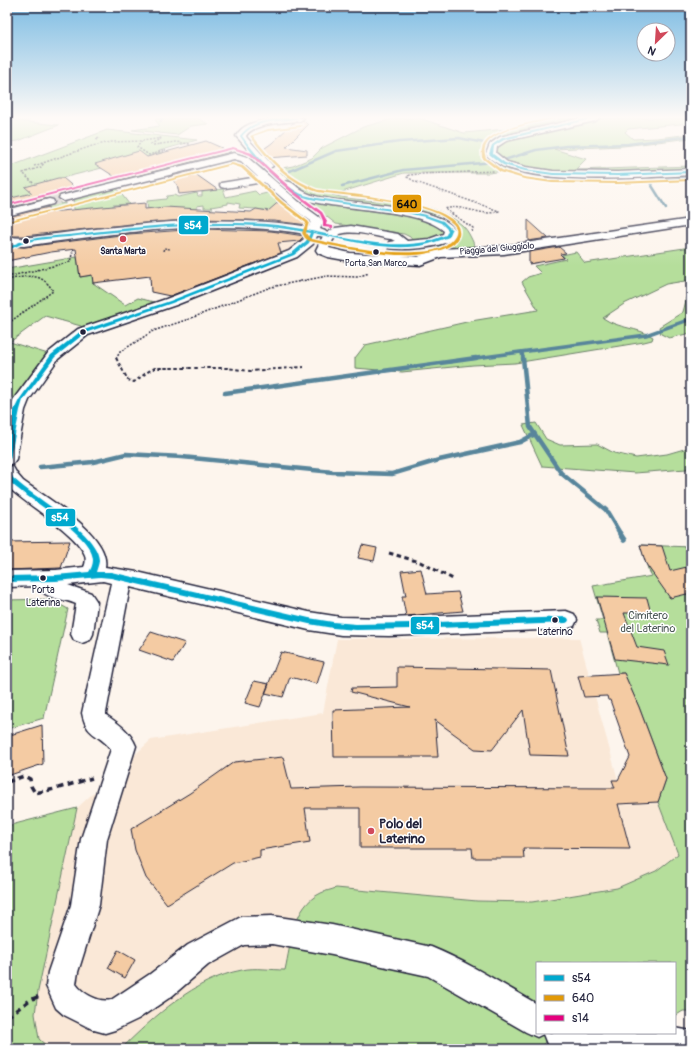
<svg xmlns="http://www.w3.org/2000/svg" width="698" height="1056" font-family="Pangolin,sans-serif">
<style>
.built{fill:#fae8d7}
.green{fill:#b5de9b;stroke:#6c806b}
.lines{fill:none;stroke-linecap:round;stroke-linejoin:round}
.stream-far3{stroke:#58859b;stroke-width:2.5}
.stream-far2{stroke:#58859b;stroke-width:3.5}
.stream-far1{stroke:#58859b;stroke-width:4.5}
.stream{stroke:#58859b;stroke-width:5.5}
.building{fill:#f4cba3;stroke:#22223b}
.minor-tunnel{stroke:#d1cbc9;stroke-width:10;stroke-dasharray:10 5;stroke-linecap:butt}
.minor-casing{stroke:#22223b;stroke-width:3}
.path-far3{stroke:#22223b;stroke-width:1.5;stroke-dasharray:2 1.5;stroke-linecap:butt}
.path-far2{stroke:#22223b;stroke-width:2;stroke-dasharray:3.5 2.5;stroke-linecap:butt}
.path-far1{stroke:#22223b;stroke-width:3;stroke-dasharray:4.5 3.5;stroke-linecap:butt}
.path{stroke:#22223b;stroke-width:3.5;stroke-dasharray:6 4.5;stroke-linecap:butt}
.minor{fill:#fff;fill-rule:evenodd}
.bus-1-casing{stroke:#fff;stroke-width:3}
.bus-2-casing{stroke:#fff;stroke-width:3}
.bus-3-casing{stroke:#fff;stroke-width:3}
.bus-1{fill:#00a9ce;fill-rule:evenodd}
.bus-2{fill:#e29906;fill-rule:evenodd}
.bus-3{fill:#e5007d;fill-rule:evenodd}
.poi-dot{fill:#d1495b;stroke:#fff;stroke-width:1.5}
.bus-dot{fill:#22223b;stroke:#fff;stroke-width:1.5}
.labels{text-anchor:middle;dominant-baseline:central;stroke-width:3;stroke-linejoin:round;paint-order:stroke}
.far-street-label{font-size:9px;fill:#22223b;stroke:#fff}
.far-poi-label{font-size:9px;font-weight:bold;fill:#22223b;stroke:#fff}
.far-bus-label{font-size:9px;fill:#22223b;stroke:#fff}
.bus-label{font-size:10px;fill:#22223b;stroke:#fff}
.park-label{font-size:11px;fill:#4e5a58;stroke:#fff}
.near-poi-label{font-size:13px;font-weight:bold;fill:#22223b;stroke:#fff;text-anchor:start}
.line-badge{stroke:#fff;stroke-width:1.5}
.badge-label{font-size:11px;text-anchor:middle;font-weight:bold;fill:#fff}
.pale-badge-label{font-size:11px;text-anchor:middle;font-weight:bold;fill:#111}
</style>
<rect width="100%" height="100%" fill="#fdf5ed"/>
<filter id="ink" filterUnits="userSpaceOnUse"><feTurbulence type="fractalNoise" baseFrequency=".025" numOctaves="2"/><feDisplacementMap in="SourceGraphic" scale="8" xChannelSelector="R" yChannelSelector="G"/><feConvolveMatrix kernelMatrix="1 2 1 2 8 2 1 2 1" color-interpolation-filters="sRGB"/></filter>
<g filter="url(#ink)">
<!-- built -->
<path class="built" d="M 252,227 L 303,232 L 305,241 L 292,252 L 254,266 L 238,242 L 252,240 Z
M 579,638 L 618,780 L 613,780 L 620,804 L 658,802 L 678,854 L 656,871 L 617,888 L 532,902 L 477,901 L 336,888 L 320,893 L 298,917 L 285,970 L 243,969 L 217,977 L 194,989 L 163,1011 L 121,1049 L 50,1049 L 39,1039 L 35,1014 L 38,991 L 77,808 L 151,740 L 323,713 L 337,639 Z"/>
<!-- green -->
<path class="green" d="M 156,118 L 198,118 L 208,124 L 191,126 L 177,135 L 132,130 L 160,126 L 155,120 Z
M 395,118 L 419,118 L 464,133 L 517,128 L 564,118 L 578,118 C 556,123 494,132 482,149 C 488,163 497,166 511,170 L 489,173 L 404,173 L 332,195 C 374,206 427,194 462,225 C 469,231 472,241 476,248 L 442,249 L 434,246 L 447,242 L 457,236 L 459,231 C 450,216 429,213 413,210 L 314,197 C 299,191 289,180 277,169 L 293,166 L 312,158 L 322,148 L 363,127 Z
M 603,118 L 691,118 L 691,123 L 628,129 L 625,132 L 633,139 L 657,138 L 691,134 L 691,138 L 623,146 L 554,149 L 586,159 L 575,170 L 691,166 L 691,170 C 643,172 594,175 546,170 C 533,168 519,167 507,162 C 502,160 499,156 496,152 C 498,143 506,141 514,137 Z
M 7,120 L 59,125 L 18,141 L 7,142 Z
M 107,130 L 197,140 L 159,151 L 162,153 L 26,187 L 34,195 L 7,199 L 7,164 L 14,165 Z
M 116,187 L 129,204 L 113,205 L 113,210 L 75,220 L 73,198 Z
M 223,189 L 226,197 L 255,191 L 259,195 L 275,191 L 284,198 L 282,199 L 287,200 L 307,216 L 256,209 L 239,208 L 240,204 L 228,202 L 228,204 L 211,207 L 213,208 L 204,208 L 204,205 L 197,206 L 197,209 L 148,211 L 147,201 L 166,199 L 167,196 L 174,195 L 178,197 L 197,193 L 198,196 L 202,196 L 202,192 Z
M 60,202 L 60,204 L 65,203 L 65,207 L 59,207 L 60,214 L 22,224 L 21,212 Z
M 308,202 L 330,206 L 404,214 L 426,218 L 444,230 C 441,241 424,240 414,242 L 410,237 L 404,234 L 336,224 Z
M 691,247 L 691,280 L 666,284 L 624,304 L 603,318 C 619,329 637,327 653,337 L 652,340 L 644,342 L 515,363 L 473,365 L 402,372 L 355,368 L 355,358 L 365,345 L 471,321 L 538,310 L 522,282 L 528,277 L 541,273 L 534,266 L 566,259 L 562,255 L 576,252 L 585,263 Z
M 77,257 L 80,277 L 92,275 L 93,283 L 125,305 L 138,298 L 158,303 L 83,328 L 81,326 L 45,316 L 10,342 L 48,354 L 7,409 L 7,269 Z
M 691,296 L 691,333 L 669,338 L 661,334 L 659,327 L 683,312 L 687,297 Z
M 536,423 L 546,439 L 560,445 L 597,444 L 614,453 L 636,458 L 667,454 L 691,447 L 691,467 L 686,469 L 635,473 L 542,466 L 523,425 Z
M 640,545 L 691,547 L 691,1011 L 683,1011 L 675,1016 L 675,963 L 537,963 L 537,1033 L 551,1033 L 540,1049 L 121,1049 C 155,1016 194,979 242,970 C 255,967 271,970 285,970 C 291,944 293,906 321,893 C 325,891 331,890 336,888 L 477,901 L 532,902 L 617,888 L 656,871 L 678,854 L 658,802 L 666,779 L 639,707 L 624,673 L 618,673 L 607,633 L 600,633 L 596,620 L 603,620 L 593,586 L 652,576 L 648,569 Z
M 50,599 L 68,609 L 44,718 L 7,729 L 7,600 Z
M 77,808 L 38,991 L 35,1014 L 39,1039 L 50,1049 L 7,1049 L 7,826 Z"/>
<g class="lines">
<!-- stream-far3 -->
<path class="stream-far3" d="M 161,121 L 162,118
M 504,160 L 536,150 L 566,146 L 628,144 L 691,136
M 285,173 L 336,151 L 399,142 L 459,138 L 484,143
M 342,186 L 403,170 L 494,162
M 666,208 L 649,181 L 684,178"/>
<!-- stream-far2 -->
<path class="stream-far2" d="M 522,352 L 523,359
M 469,359 L 646,335 L 691,319"/>
<!-- stream-far1 -->
<path class="stream-far1" d="M 523,358 L 530,427 L 561,473 L 606,510 L 621,535
M 225,393 L 476,358
M 40,467 L 93,462 L 126,454 L 182,457 L 333,472 L 392,474 L 439,460 L 520,442 L 535,434"/>
<!-- stream -->
<path class="stream" d="M 620,534 L 624,540"/>
</g>
<!-- building -->
<path class="building" d="M 303,120 L 308,125 L 286,147 L 307,150 L 307,155 L 267,158 L 261,151 L 272,143 L 293,123 L 300,122 Z
M 206,141 L 231,152 L 120,180 L 95,164 L 139,151 L 147,157 Z
M 191,171 L 218,190 L 179,194 L 177,184 L 168,177 Z
M 58,178 L 63,178 L 77,190 L 60,195 L 58,198 L 49,198 L 7,208 L 7,199 L 32,193 L 25,187 Z
M 282,199 L 309,222 L 308,225 L 274,221 L 202,219 L 131,224 L 24,236 L 7,236 L 7,217 L 49,207 L 50,212 L 145,203 L 145,209 L 165,207 L 251,212 L 256,209 L 268,211 Z
M 528,220 L 548,238 L 528,241 Z
M 200,229 L 271,231 L 304,236 L 299,241 L 278,243 L 281,253 L 170,296 L 151,292 L 150,276 L 93,283 L 92,275 L 80,277 L 76,249 L 51,252 L 7,261 L 7,246 L 24,247 L 129,234 Z
M 559,247 L 566,253 L 560,254 L 564,258 L 529,264 L 529,252 Z
M 70,541 L 61,568 L 7,570 L 7,542 Z
M 362,545 L 377,548 L 374,561 L 358,558 Z
M 640,545 L 662,546 L 670,571 L 691,566 L 691,593 L 670,598 L 646,564 Z
M 421,569 L 427,594 L 458,592 L 463,611 L 406,616 L 402,596 L 406,596 L 401,571 Z
M 597,597 L 647,598 L 651,613 L 624,613 L 637,647 L 664,651 L 669,665 L 615,659 Z
M 151,632 L 185,643 L 173,662 L 139,650 Z
M 281,652 L 324,662 L 317,684 L 290,677 L 283,697 L 265,693 Z
M 397,667 L 551,670 L 569,756 L 530,755 L 523,710 L 492,750 L 475,749 L 435,720 L 438,757 L 334,757 L 333,710 L 410,707 L 351,692 L 352,688 L 397,687 Z
M 624,673 L 639,707 L 666,779 L 658,802 L 618,804 L 630,849 L 523,848 L 524,858 L 473,858 L 472,848 L 360,848 L 360,808 L 305,808 L 310,842 L 260,850 L 260,857 L 233,863 L 167,904 L 146,878 L 135,850 L 131,829 L 190,793 L 234,762 L 283,757 L 291,789 L 360,787 L 615,788 L 612,780 L 618,780 L 630,757 L 610,700 L 608,700 L 607,696 L 584,697 L 578,676 Z
M 254,681 L 269,684 L 260,707 L 245,703 Z
M 42,725 L 43,764 L 7,776 L 7,736 Z
M 118,950 L 135,960 L 125,978 L 108,968 Z"/>
<g class="lines">
<!-- minor-tunnel -->
<path class="minor-tunnel" d="M 49,202 L 64,198"/>
<!-- minor casing -->
<g class="minor-casing">
<path id="minor" d="M 276,118 L 304,118 L 300,121 C 287,122 253,123 246,136 L 247,138 L 273,166 L 268,169 L 264,168 L 236,136 C 244,122 261,121 276,118 Z
M 582,118 L 599,118 L 595,121 L 506,141 L 497,147 L 496,153 L 507,162 L 526,167 L 553,171 L 617,172 L 691,169 L 691,175 C 648,177 513,189 486,154 L 490,144 L 500,137 Z
M 234,153 L 247,157 L 305,207 L 319,217 L 323,222 L 320,229 L 325,231 L 327,233 L 335,228 L 351,226 L 398,234 L 407,241 L 429,239 L 443,234 L 444,231 C 420,209 343,210 309,201 C 299,197 289,193 282,184 L 283,182 C 292,180 295,186 301,190 C 312,197 325,198 337,200 C 365,203 440,207 456,230 C 455,233 454,237 452,239 C 441,248 402,251 389,248 L 387,245 L 389,242 L 395,241 L 391,239 C 378,237 352,229 340,234 C 334,236 331,243 329,248 L 350,253 L 418,257 L 439,249 L 504,246 L 691,219 L 691,225 L 504,254 L 441,257 L 420,265 L 350,261 L 328,257 L 318,253 L 316,250 L 323,236 L 317,236 L 313,244 L 297,257 L 176,305 L 88,335 L 58,359 L 29,400 L 25,410 L 16,459 L 13,463 L 7,465 L 7,419 L 13,400 L 48,353 L 78,329 L 166,299 L 289,251 L 304,239 L 306,234 C 212,218 117,233 24,246 L 7,245 L 7,237 L 24,238 C 119,226 214,212 309,227 L 311,221 L 297,211 L 264,182 L 225,188 L 221,187 L 220,185 L 221,183 L 258,177 L 241,161 L 234,159 L 64,201 L 59,198 L 60,196 Z
M 49,199 L 53,200 L 54,202 L 53,204 L 7,216 L 7,210 Z
M 7,465 L 13,467 L 17,474 L 23,481 C 45,497 111,535 105,567 L 137,572 L 309,612 L 341,617 L 389,618 L 566,611 L 574,614 L 577,620 L 574,626 L 566,629 L 389,636 L 341,635 L 309,630 L 130,587 L 106,713 L 106,715 C 119,724 130,731 136,746 L 107,839 L 99,905 L 78,972 L 76,984 C 83,994 99,1003 111,1000 L 150,974 L 188,945 L 241,917 L 272,916 L 332,925 L 431,947 C 468,962 502,984 537,1004 L 537,1033 L 675,1033 L 675,1028 L 691,1031 L 691,1049 L 557,1049 L 547,1044 L 543,1034 L 537,1037 L 526,1032 L 428,976 L 332,955 L 272,944 L 244,945 L 208,965 L 172,996 L 138,1019 L 115,1030 L 105,1033 L 94,1030 L 64,1015 L 56,1008 L 46,986 L 48,972 L 71,905 L 81,839 L 111,749 C 97,732 87,737 82,713 L 111,583 L 103,581 L 68,585 L 91,593 L 97,602 L 93,634 L 90,640 L 82,643 L 74,640 L 71,634 L 76,604 C 64,598 45,600 38,586 L 7,587 L 7,571 L 56,570 L 84,567 C 86,563 86,559 85,555 C 76,532 26,505 7,486 Z"/>
</g>
<!-- path-far3 -->
<path class="path-far3" d="M 98,140 L 96,139 L 100,138
M 142,141 L 162,138 L 151,144 L 154,145 L 175,142 L 190,144
M 34,166 L 92,146 L 111,142 L 142,141 L 137,147 L 149,155 L 166,150
M 33,183 L 23,173 L 41,167 L 44,163
M 472,232 L 473,228 L 445,209 C 464,203 481,218 499,211 L 416,182 L 407,177 L 409,175 L 421,174 L 494,171
M 163,251 L 164,248 L 170,249
M 7,277 L 70,262 L 74,247
M 7,280 C 27,276 41,271 53,291 L 7,324
M 116,359 L 120,352 L 153,331 L 189,319 L 271,287 L 327,276 L 357,277 L 369,273"/>
<!-- path-far2 -->
<path class="path-far2" d="M 116,358 L 128,380 L 134,382 L 149,371 L 155,368 L 227,368 L 250,371 L 304,367"/>
<!-- path-far1 -->
<path class="path-far1" d="M 389,553 L 420,562 L 453,579"/>
<!-- path -->
<path class="path" d="M 7,782 L 24,776 L 30,779 L 31,786 L 35,793 L 55,789 L 92,778
M 7,1017 L 30,1000 L 42,995"/>
<!-- minor -->
<use href="#minor" class="minor"/>
<!-- bus-1 casing -->
<g class="bus-1-casing">
<path id="bus-1" d="M 285,118 L 299,118 C 280,123 257,118 242,136 C 256,155 282,186 304,195 C 308,196 312,197 316,198 L 406,211 L 426,215 L 443,221 L 452,230 L 449,237 C 443,239 436,242 429,244 C 391,253 350,241 313,233 L 309,243 L 294,255 L 172,303 L 85,333 L 55,357 L 23,400 L 20,410 L 10,459 L 7,461 L 7,446 L 14,410 L 19,400 L 51,355 L 81,331 L 170,301 L 292,253 L 306,241 L 310,233 C 246,220 179,225 115,232 C 100,233 85,235 69,237 C 55,238 41,239 27,242 C 20,244 14,248 7,250 L 7,248 C 13,245 18,242 24,241 C 41,236 60,236 78,234 C 123,228 168,224 213,223 C 234,223 256,223 277,225 C 326,231 376,251 426,242 C 433,240 440,237 446,235 L 448,230 L 441,223 L 425,217 L 406,213 L 316,200 C 311,199 306,198 301,196 C 279,187 253,156 240,136 C 251,121 268,120 285,118 Z
M 589,118 L 595,118 L 504,140 L 494,146 L 493,154 L 505,163 L 525,169 L 553,173 L 617,174 L 691,171 L 691,173 L 617,176 L 553,175 L 525,171 L 503,165 L 489,154 L 492,145 L 502,138 Z
M 7,469 L 9,470 L 13,478 L 20,484 C 39,500 98,534 99,560 C 99,564 97,568 96,572 L 111,572 L 309,618 L 333,622 L 356,624 L 412,623 L 566,617 L 568,618 L 569,620 L 568,622 L 566,623 L 412,629 L 356,630 L 333,628 L 309,624 L 111,578 L 100,577 L 56,581 L 7,582 L 7,576 L 56,575 L 89,572 C 91,569 93,564 93,560 C 93,535 30,501 12,484 L 7,477 Z"/>
</g>
<!-- bus-2 casing -->
<g class="bus-2-casing">
<path id="bus-2" d="M 550,118 L 557,118 C 541,123 490,128 485,148 C 484,151 485,155 486,158 L 502,170 L 524,177 L 552,181 L 617,182 L 691,179 L 691,181 L 617,184 L 552,183 L 524,179 L 500,172 L 482,158 C 482,155 481,151 482,149 C 486,129 534,122 550,118 Z
M 302,125 L 301,127 L 268,131 L 253,136 C 268,156 286,176 309,186 C 313,188 317,190 320,190 C 339,194 483,202 456,241 C 451,248 437,251 429,253 C 418,256 406,255 396,255 C 366,253 337,247 309,241 L 305,238 L 302,233 L 306,223 L 281,204 L 241,168 L 232,165 L 10,222 L 7,221 L 232,163 L 243,166 L 283,202 L 309,222 L 306,233 L 308,236 L 311,239 C 346,246 381,254 416,252 C 424,252 433,251 440,248 C 443,247 446,245 448,243 C 452,240 458,234 456,228 C 455,226 454,225 452,223 C 428,200 352,197 318,192 C 289,183 268,160 250,136 L 268,129 Z"/>
</g>
<!-- bus-3 casing -->
<g class="bus-3-casing">
<path id="bus-3" d="M 233,147 L 252,153 L 293,190 L 322,212 L 327,221 L 326,225 L 333,226 L 333,228 L 323,227 L 323,221 L 320,214 L 291,192 L 250,155 L 233,149 L 7,206 L 7,204 Z"/>
</g>
<!-- bus-1 -->
<use href="#bus-1" class="bus-1"/>
<!-- bus-2 -->
<use href="#bus-2" class="bus-2"/>
<!-- bus-3 -->
<use href="#bus-3" class="bus-3"/>
</g>
</g>
<!-- sky -->
<linearGradient id="sky" x2="0" y2="1"><stop stop-color="#7dbce3"/><stop offset="0.44" stop-color="#fefaf7"/><stop offset="1" stop-color="#fefaf7" stop-opacity="0"/></linearGradient>
<rect width="698" height="266" fill="url(#sky)"/>
<!-- markers -->
<g class="poi-dot">
<circle cx="123" cy="239" r="4"/>
<circle cx="371" cy="831" r="4"/>
</g>
<g class="bus-dot">
<circle cx="26" cy="241" r="3.5"/>
<circle cx="376" cy="252" r="3.5"/>
<circle cx="83" cy="332" r="3.5"/>
<circle cx="43" cy="578" r="3.5"/>
<circle cx="555" cy="620" r="3.5"/>
</g>
<g class="labels">
<!-- far-street labels -->
<g class="far-street-label">
<text transform="translate(497 249) rotate(-5)">Piaggia del Giuggiolo</text>
</g>
<!-- far-poi labels -->
<g class="far-poi-label">
<text x="123" y="251">Santa Marta</text>
</g>
<!-- far-bus labels -->
<g class="far-bus-label">
<text x="376" y="263">Porta San Marco</text>
</g>
<!-- bus labels -->
<g class="bus-label">
<text x="43" y="590">Porta<tspan x="43" dy="13">Laterina</tspan></text>
<text x="555" y="632">Laterino</text>
</g>
<!-- park labels -->
<g class="park-label">
<text x="648" y="615">Cimitero<tspan x="648" dy="13">del Laterino</tspan></text>
</g>
<!-- near-poi labels -->
<g class="near-poi-label">
<text x="379" y="824">Polo del<tspan x="379" dy="15">Laterino</tspan></text>
</g>
</g>
<g class="line-badge">
<rect x="392" y="194" width="30" height="19" rx="4" fill="#e29906"/>
<rect x="178" y="215" width="31" height="20" rx="4" fill="#00a9ce"/>
<rect x="45" y="508" width="31" height="19" rx="4" fill="#00a9ce"/>
<rect x="410" y="616" width="30" height="19" rx="4" fill="#00a9ce"/>
</g>
<g class="badge-label">
<text x="193" y="229">s54</text>
<text x="60" y="521">s54</text>
<text x="425" y="629">s54</text>
</g>
<g class="pale-badge-label">
<text x="407" y="208">640</text>
</g>
<!-- margin -->
<rect width="698" height="1056" fill="none" stroke="#fff" stroke-width="24"/>
<rect x="12" y="12" width="674" height="1032" fill="none" stroke="#22223b" stroke-width="1.5" filter="url(#ink)"/>
<!-- legend -->
<rect x="536" y="962" width="140" height="72" fill="#ffffff" stroke="#a7a7b1"/>
<rect x="544" y="975" width="20" height="6" fill="#00a9ce" stroke="#a7a7b1"/>
<text x="572" y="982" font-size="12" fill="#22223b">s54</text>
<rect x="544" y="995" width="20" height="6" fill="#e29906" stroke="#a7a7b1"/>
<text x="572" y="1002" font-size="12" fill="#22223b">640</text>
<rect x="544" y="1015" width="20" height="6" fill="#e5007d" stroke="#a7a7b1"/>
<text x="572" y="1022" font-size="12" fill="#22223b">s14</text>
<!-- north arrow -->
<g transform="translate(656 42) rotate(205)"><circle r="19" fill="#ffffff" stroke="#a7a7b1"/>
<path d="M0-3L7 15L0 10L-7 15Z" fill="#d1495b"/>
<text y="-6" font-size="11" font-weight="bold" text-anchor="middle" fill="#22223b">N</text>
</g>
</svg>
